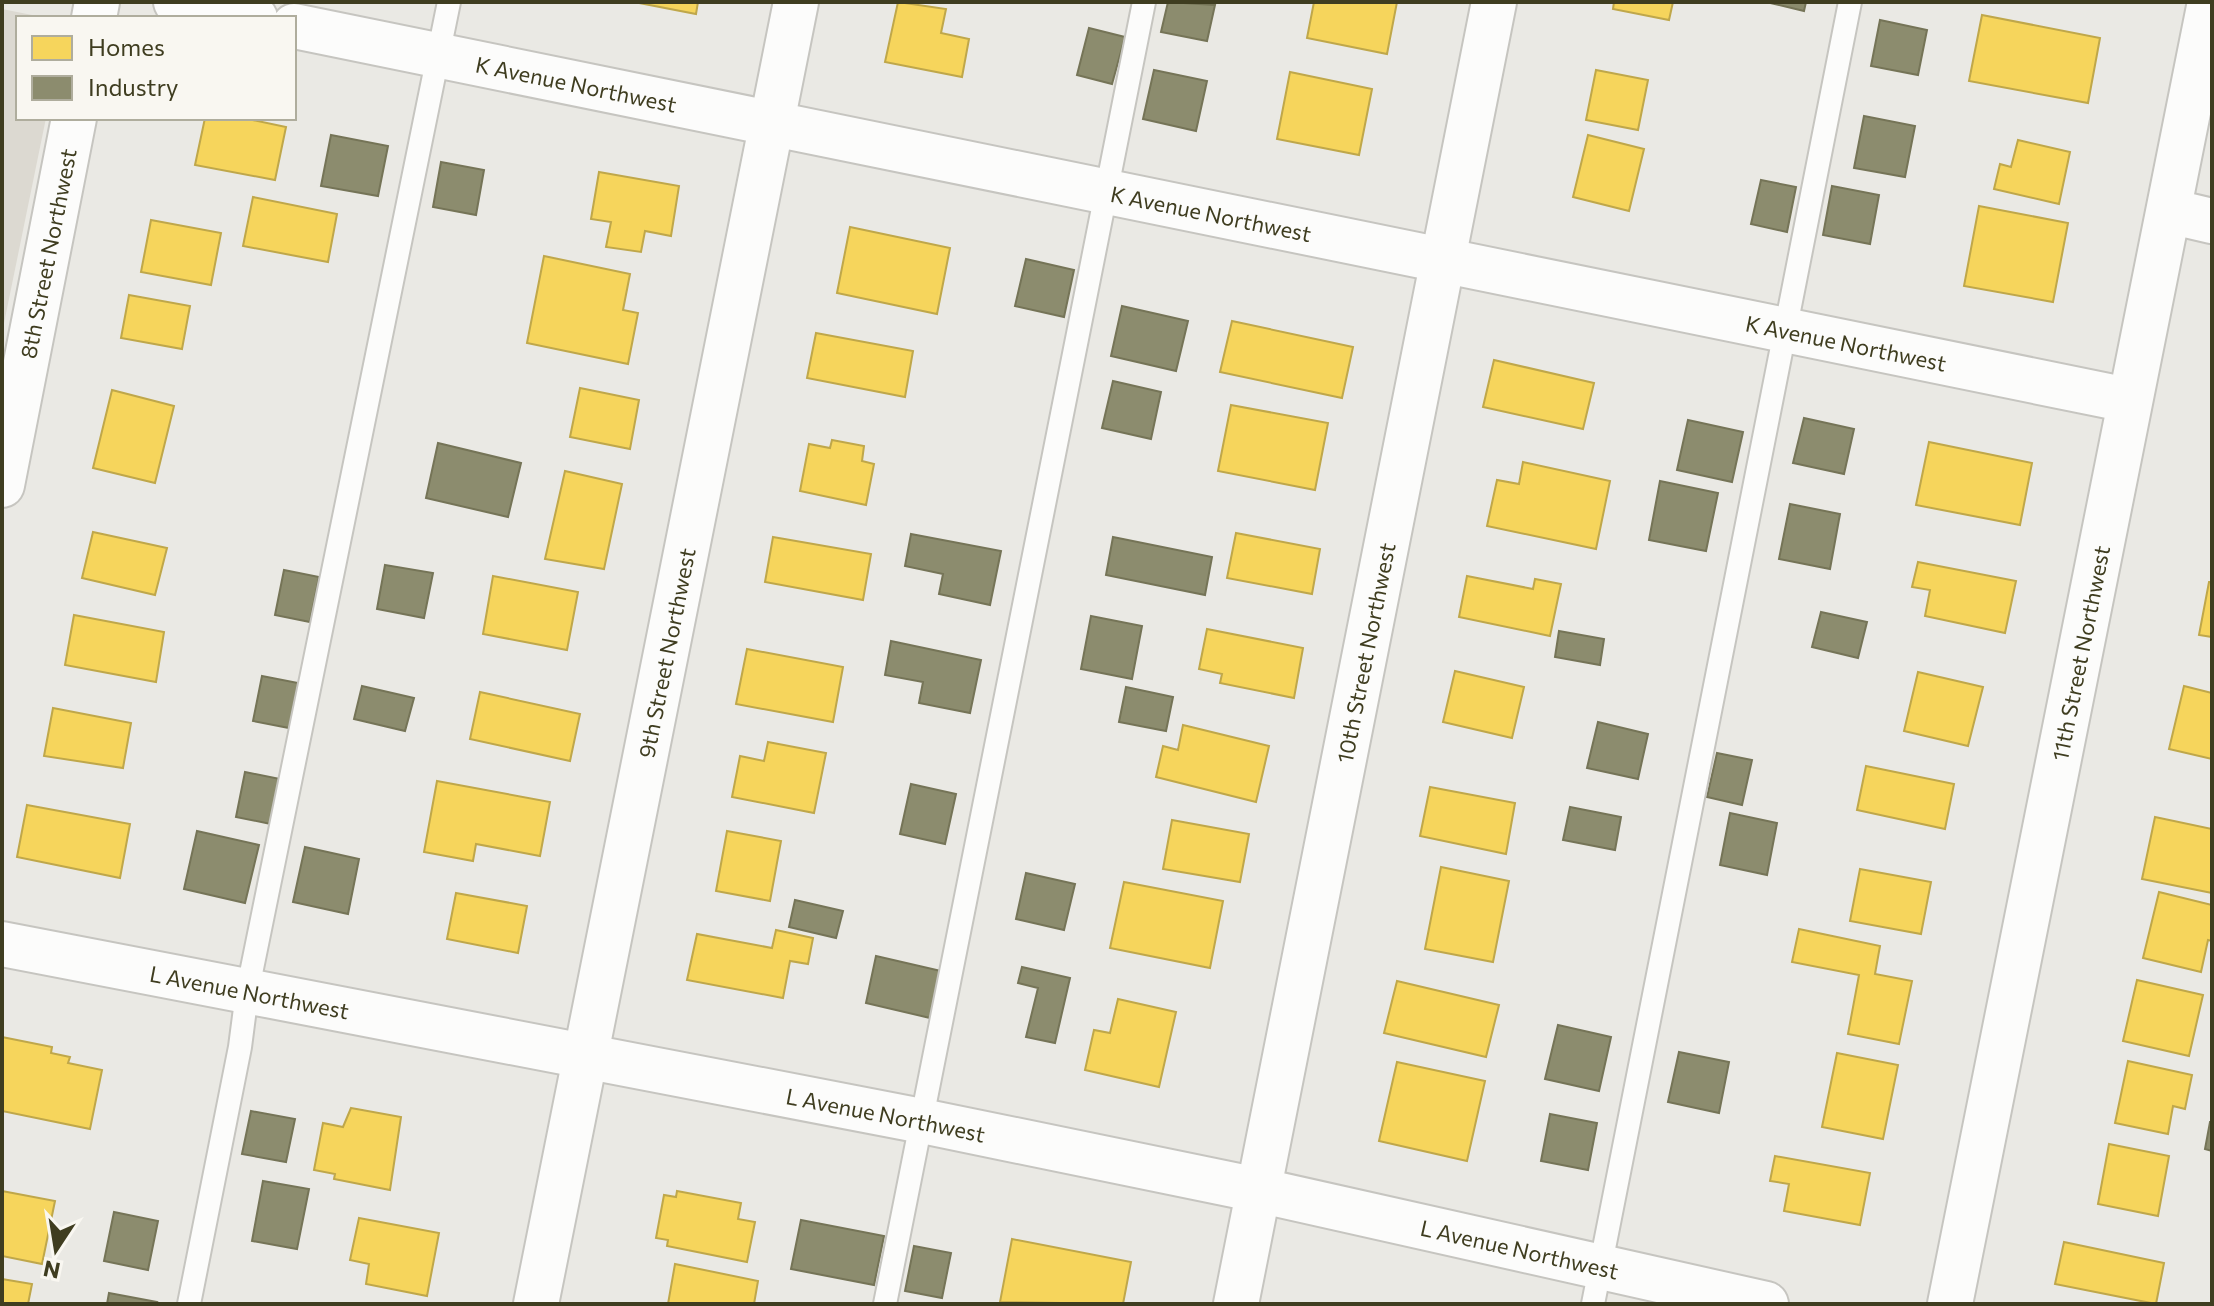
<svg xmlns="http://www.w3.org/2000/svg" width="2214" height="1306" font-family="Commissioner,sans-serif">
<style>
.built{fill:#dcd9d1}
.homes{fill:#f6d55c;stroke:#bfa74a;stroke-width:2}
.industry{fill:#8c8c6e;stroke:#757457;stroke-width:2}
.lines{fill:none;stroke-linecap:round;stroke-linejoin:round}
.service-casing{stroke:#c6c5c0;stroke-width:26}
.minor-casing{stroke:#c6c5c0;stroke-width:48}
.service{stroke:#fcfcfb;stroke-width:22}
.minor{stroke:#fcfcfb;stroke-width:44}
.labels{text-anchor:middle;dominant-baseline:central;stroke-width:8;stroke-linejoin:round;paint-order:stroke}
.street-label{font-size:22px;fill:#3f3d20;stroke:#f9f7f1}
</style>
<rect width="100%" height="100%" fill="#eae9e4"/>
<!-- built -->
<path class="built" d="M 2,9 L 47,18 L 18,18 L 18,118 L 46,118 L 2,333 Z"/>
<!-- homes -->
<path class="homes" d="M 634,2 L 698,2 L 696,14 Z
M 898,2 L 946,9 L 941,33 L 969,39 L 962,77 L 885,62 Z
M 1314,2 L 1397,2 L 1387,54 L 1307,38 Z
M 1614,2 L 1673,2 L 1669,20 L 1613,9 Z
M 1982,15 L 2100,38 L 2088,103 L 1969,81 Z
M 1596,70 L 1648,80 L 1638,130 L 1586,120 Z
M 1290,72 L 1372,89 L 1359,155 L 1277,139 Z
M 205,118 L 243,118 L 286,127 L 275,180 L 195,165 Z
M 1588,135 L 1644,149 L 1629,211 L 1573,197 Z
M 2018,140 L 2070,152 L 2059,204 L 1994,189 L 2000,164 L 2011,167 Z
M 599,172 L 679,186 L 671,236 L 645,231 L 641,252 L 606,247 L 611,222 L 591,219 Z
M 253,197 L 337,214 L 328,262 L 243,246 Z
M 1979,206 L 2068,223 L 2053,302 L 1964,286 Z
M 151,220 L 221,233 L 211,285 L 141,272 Z
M 850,227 L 950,248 L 937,314 L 837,293 Z
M 544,256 L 630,274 L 623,310 L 638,313 L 628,364 L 527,343 Z
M 129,295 L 190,306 L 182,349 L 121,338 Z
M 1232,321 L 1353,347 L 1342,398 L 1220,372 Z
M 816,333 L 913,351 L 905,397 L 807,378 Z
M 1494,360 L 1594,383 L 1583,429 L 1483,407 Z
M 580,388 L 639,400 L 630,449 L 570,437 Z
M 112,390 L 174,406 L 155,483 L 93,468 Z
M 1231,405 L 1328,423 L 1315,490 L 1218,471 Z
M 832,440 L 864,446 L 862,461 L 874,464 L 866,505 L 800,491 L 809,444 L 830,448 Z
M 1929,442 L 2032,463 L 2020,525 L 1916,505 Z
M 1523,462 L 1610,481 L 1596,549 L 1487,526 L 1497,480 L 1519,484 Z
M 565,471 L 622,484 L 604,569 L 545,559 Z
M 93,532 L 167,548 L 155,595 L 82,578 Z
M 1236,533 L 1320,549 L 1312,594 L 1227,578 Z
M 773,537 L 871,554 L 863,600 L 765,582 Z
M 1918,562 L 2016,581 L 2005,633 L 1925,616 L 1930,590 L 1912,587 Z
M 493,576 L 578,592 L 567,650 L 483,634 Z
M 1467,576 L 1533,589 L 1535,579 L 1561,584 L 1550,636 L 1459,617 Z
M 2209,582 L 2212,582 L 2212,637 L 2199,635 Z
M 74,615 L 164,632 L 156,682 L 65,665 Z
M 1207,629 L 1303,648 L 1294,698 L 1220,683 L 1222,674 L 1199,669 Z
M 747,649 L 843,667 L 833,722 L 736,704 Z
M 1455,671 L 1524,687 L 1512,738 L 1443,722 Z
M 1918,672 L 1983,687 L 1968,746 L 1904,731 Z
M 2184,686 L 2212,693 L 2212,759 L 2169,749 Z
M 480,692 L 580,714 L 570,761 L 470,739 Z
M 53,708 L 131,723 L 123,768 L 44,756 Z
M 1183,725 L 1269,746 L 1256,802 L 1156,777 L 1163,746 L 1178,750 Z
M 768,742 L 826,753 L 814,813 L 732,797 L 740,756 L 764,761 Z
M 1866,766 L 1954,784 L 1945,829 L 1857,810 Z
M 437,781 L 550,802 L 540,856 L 476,844 L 473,861 L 424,852 Z
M 1430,787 L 1515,803 L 1506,854 L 1420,836 Z
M 27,805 L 130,824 L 120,878 L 17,857 Z
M 2155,817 L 2212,829 L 2212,893 L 2142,879 Z
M 1172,820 L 1249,834 L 1240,882 L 1163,869 Z
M 727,831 L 781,841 L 770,901 L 716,891 Z
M 1441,867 L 1509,881 L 1493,962 L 1425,949 Z
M 1860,869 L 1931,882 L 1921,934 L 1850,921 Z
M 1124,882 L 1223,901 L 1210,968 L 1110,948 Z
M 2159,892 L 2212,905 L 2212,941 L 2208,940 L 2201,972 L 2143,958 Z
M 456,893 L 527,906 L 518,953 L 447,939 Z
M 1799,929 L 1880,946 L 1875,974 L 1912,981 L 1899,1044 L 1848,1034 L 1859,975 L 1792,962 Z
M 776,930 L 813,938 L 808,964 L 790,961 L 783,998 L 687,980 L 697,934 L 772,948 Z
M 2137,980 L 2203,995 L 2189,1056 L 2123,1041 Z
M 1397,981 L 1499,1005 L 1486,1057 L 1384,1033 Z
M 1118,999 L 1176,1012 L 1159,1087 L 1085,1070 L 1094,1030 L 1110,1033 Z
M 2,1037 L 52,1047 L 51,1053 L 70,1057 L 68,1063 L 102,1070 L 90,1129 L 2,1111 Z
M 1837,1053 L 1898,1065 L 1883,1139 L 1822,1127 Z
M 2128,1061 L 2192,1075 L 2185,1109 L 2173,1106 L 2168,1134 L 2115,1123 Z
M 1397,1062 L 1485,1081 L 1467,1161 L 1379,1141 Z
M 351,1108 L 401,1117 L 390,1190 L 334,1179 L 335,1174 L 314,1170 L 323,1123 L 343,1127 Z
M 2109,1144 L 2169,1156 L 2158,1216 L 2098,1204 Z
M 1775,1156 L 1870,1173 L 1860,1225 L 1784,1211 L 1789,1184 L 1770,1181 Z
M 2,1191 L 55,1201 L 42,1264 L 2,1256 Z
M 677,1191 L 741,1203 L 738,1219 L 755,1222 L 747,1262 L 667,1246 L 668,1240 L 656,1238 L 664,1195 L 676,1197 Z
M 359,1218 L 439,1233 L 427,1296 L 366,1284 L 369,1264 L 350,1260 Z
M 1012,1239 L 1131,1262 L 1123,1304 L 1000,1302 Z
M 2064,1242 L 2164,1263 L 2156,1304 L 2055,1284 Z
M 675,1264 L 758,1281 L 754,1304 L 656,1304 L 668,1304 Z
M 2,1279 L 32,1284 L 28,1304 L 2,1304 Z"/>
<!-- industry -->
<path class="industry" d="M 1168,2 L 1215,5 L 1207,41 L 1161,32 Z
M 1766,2 L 1806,2 L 1804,11 Z
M 1880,20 L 1927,30 L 1918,75 L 1871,66 Z
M 1089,28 L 1125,37 L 1112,84 L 1077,75 Z
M 1154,70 L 1207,81 L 1196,131 L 1143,119 Z
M 1864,116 L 1915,126 L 1905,177 L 1854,168 Z
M 331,135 L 388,146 L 378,196 L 321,186 Z
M 441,162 L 484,170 L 476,215 L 433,207 Z
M 1761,180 L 1796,187 L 1787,232 L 1751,224 Z
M 1832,186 L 1879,195 L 1870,244 L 1823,235 Z
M 1026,259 L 1074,270 L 1064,317 L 1015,306 Z
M 1122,306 L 1188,321 L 1176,371 L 1111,356 Z
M 1113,381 L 1161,392 L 1151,439 L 1102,428 Z
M 1804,418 L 1854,429 L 1844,474 L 1793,463 Z
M 1688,420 L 1743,432 L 1732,482 L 1677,470 Z
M 438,443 L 521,463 L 508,517 L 426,498 Z
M 1660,481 L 1718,493 L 1706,551 L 1649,540 Z
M 1790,504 L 1840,514 L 1830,569 L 1779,559 Z
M 911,534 L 1001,551 L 990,605 L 939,594 L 943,574 L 905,566 Z
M 1113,537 L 1212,557 L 1205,595 L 1106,575 Z
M 385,565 L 433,573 L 424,618 L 377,609 Z
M 284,570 L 319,577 L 310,622 L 275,615 Z
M 1821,612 L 1867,622 L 1858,658 L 1812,647 Z
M 1091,616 L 1142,626 L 1132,679 L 1081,669 Z
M 1559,631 L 1604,639 L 1600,665 L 1555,657 Z
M 891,641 L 981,660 L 970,713 L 919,703 L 923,682 L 885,675 Z
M 262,676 L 298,683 L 289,728 L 253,721 Z
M 362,686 L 414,698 L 405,731 L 354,719 Z
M 1126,687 L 1173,697 L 1166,731 L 1119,722 Z
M 1598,722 L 1648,734 L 1638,779 L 1587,768 Z
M 1717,753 L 1752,760 L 1742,805 L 1707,797 Z
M 245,772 L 280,779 L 271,824 L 236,817 Z
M 911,784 L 956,794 L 945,844 L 900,834 Z
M 1570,807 L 1621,817 L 1615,850 L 1563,840 Z
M 1730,813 L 1777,823 L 1767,875 L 1720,865 Z
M 197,831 L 259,845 L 245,903 L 184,889 Z
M 305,847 L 359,859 L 348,914 L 293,902 Z
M 1026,873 L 1075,884 L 1064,930 L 1016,919 Z
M 795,900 L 843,911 L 836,938 L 789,927 Z
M 876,956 L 941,971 L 930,1018 L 866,1003 Z
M 1022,967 L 1070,978 L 1055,1043 L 1026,1037 L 1038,988 L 1018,983 Z
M 1558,1025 L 1611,1037 L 1599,1091 L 1545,1079 Z
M 1679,1052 L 1729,1062 L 1719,1113 L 1668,1102 Z
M 251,1111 L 295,1119 L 286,1162 L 242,1154 Z
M 1550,1114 L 1597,1123 L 1588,1170 L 1541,1161 Z
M 2210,1122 L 2212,1122 L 2212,1151 L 2205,1149 Z
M 263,1181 L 309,1189 L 297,1249 L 252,1241 Z
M 114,1212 L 158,1221 L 148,1270 L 104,1261 Z
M 801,1220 L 884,1236 L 874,1285 L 791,1269 Z
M 914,1246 L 951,1253 L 942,1298 L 905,1291 Z
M 109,1293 L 157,1302 L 156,1304 L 107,1304 Z"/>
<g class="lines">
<!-- service casing -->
<g class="service-casing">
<path id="service" d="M 189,1304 L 240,1047 L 247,993 L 449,2
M 885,1304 L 1144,2
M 1593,1304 L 1850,2"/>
</g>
<!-- minor casing -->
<g class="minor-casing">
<g id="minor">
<path d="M 176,2 L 255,18"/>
<path d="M 94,18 L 97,2"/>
<path id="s1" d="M 294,26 L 2128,400"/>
<path d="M 2169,211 L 2212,221"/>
<path id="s2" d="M 2,485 L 74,118"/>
<path id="s3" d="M 2,944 L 922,1121 L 1258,1190 L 1766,1304"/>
<path id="s4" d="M 536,1304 L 796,2"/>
<path id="s5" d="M 1236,1304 L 1494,2"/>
<path id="s6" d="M 1950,1304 L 2210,2"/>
</g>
</g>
<!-- service -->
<use href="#service" class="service"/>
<!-- minor -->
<use href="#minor" class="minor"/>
</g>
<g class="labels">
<!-- street labels -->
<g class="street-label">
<text stroke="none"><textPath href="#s1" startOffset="288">K Avenue Northwest</textPath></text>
<text stroke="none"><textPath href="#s1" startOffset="936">K Avenue Northwest</textPath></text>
<text stroke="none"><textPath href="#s2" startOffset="236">8th Street Northwest</textPath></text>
<text stroke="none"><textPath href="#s1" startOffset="1584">K Avenue Northwest</textPath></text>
<text stroke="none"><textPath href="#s4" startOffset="664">9th Street Northwest</textPath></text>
<text stroke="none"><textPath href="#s5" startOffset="664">10th Street Northwest</textPath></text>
<text stroke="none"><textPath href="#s6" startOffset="664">11th Street Northwest</textPath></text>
<text stroke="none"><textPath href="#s3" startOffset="252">L Avenue Northwest</textPath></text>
<text stroke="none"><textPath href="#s3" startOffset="900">L Avenue Northwest</textPath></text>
<text stroke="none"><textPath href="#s3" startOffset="1548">L Avenue Northwest</textPath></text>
</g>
</g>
<!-- border -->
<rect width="2214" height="1306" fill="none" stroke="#3f3d20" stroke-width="8"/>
<!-- legend -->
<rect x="16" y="16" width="280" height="104" fill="#f9f7f1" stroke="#afad9d" stroke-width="2"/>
<rect x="32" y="36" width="40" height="24" fill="#f6d55c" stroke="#afad9d" stroke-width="2"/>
<text x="88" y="56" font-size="24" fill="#3f3d20">Homes</text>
<rect x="32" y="76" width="40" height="24" fill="#8c8c6e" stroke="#afad9d" stroke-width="2"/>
<text x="88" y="96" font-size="24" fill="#3f3d20">Industry</text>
<!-- north arrow -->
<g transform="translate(56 1250) rotate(192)" stroke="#f9f7f1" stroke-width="6" paint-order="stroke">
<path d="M0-6L14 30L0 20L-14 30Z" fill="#3f3d20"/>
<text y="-12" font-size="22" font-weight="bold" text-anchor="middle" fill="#3f3d20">N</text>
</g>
</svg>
